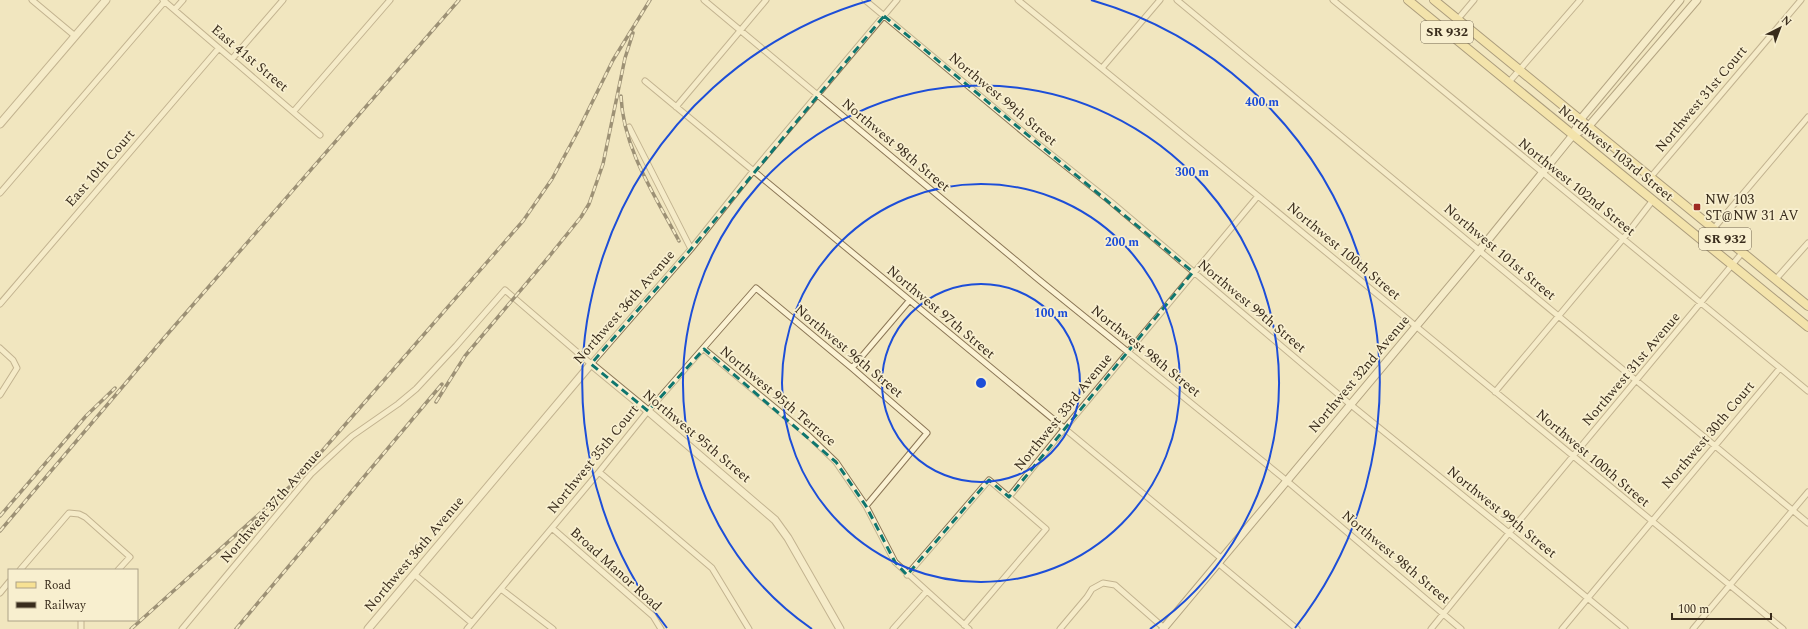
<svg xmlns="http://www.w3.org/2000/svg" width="1808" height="629" font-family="Spectral,serif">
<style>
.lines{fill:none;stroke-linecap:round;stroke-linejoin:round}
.minor-casing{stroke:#8b7656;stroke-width:7}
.tertiary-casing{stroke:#8b7656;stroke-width:9}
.secondary-casing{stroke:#6c5739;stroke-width:9}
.primary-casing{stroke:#58442b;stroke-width:10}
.minor{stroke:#fbf2d3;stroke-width:5}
.tertiary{stroke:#fbf2d3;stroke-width:7}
.secondary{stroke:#fbf2d3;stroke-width:7}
.primary{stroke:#f7e193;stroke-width:8}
.rail-casing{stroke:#392c1c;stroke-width:3.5}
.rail{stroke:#f8efcf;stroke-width:2;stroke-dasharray:6;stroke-linecap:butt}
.marked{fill:none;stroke:#0f766e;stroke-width:3;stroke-dasharray:8 5;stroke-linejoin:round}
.ring{fill:none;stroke:#1d4ed8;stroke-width:2}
.poi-dot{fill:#9e2b22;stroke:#f8efcf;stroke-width:1.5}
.labels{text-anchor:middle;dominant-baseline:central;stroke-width:3.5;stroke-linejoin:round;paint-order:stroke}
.shield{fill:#f8efcf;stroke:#726652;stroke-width:1}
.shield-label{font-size:13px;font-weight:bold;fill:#392c1c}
.street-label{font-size:14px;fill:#392c1c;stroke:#f8efcf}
.poi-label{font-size:14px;fill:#392c1c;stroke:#f8efcf;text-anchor:start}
.centre{fill:#1d4ed8;stroke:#f8efcf;stroke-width:2}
.ring-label{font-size:12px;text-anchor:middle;font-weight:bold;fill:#1d4ed8;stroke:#f8efcf;stroke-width:3.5;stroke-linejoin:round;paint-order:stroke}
</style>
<rect width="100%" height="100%" fill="#f1e6bf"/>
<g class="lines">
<!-- minor casing -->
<g class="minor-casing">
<path id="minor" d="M 32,0 L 75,36
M 163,0 L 320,135
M 704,0 L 1038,279 L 1287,481 L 1461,629
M 865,0 L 1033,140 L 1111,202 L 1351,405 L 1509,533 L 1625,629
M 1018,0 L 1258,196 L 1783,629
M 1177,0 L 1808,523
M 1333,0 L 1808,391
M 175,9 L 183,0
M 1447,32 L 1474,0
M 232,59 L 283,0
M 1102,68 L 1160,0
M 645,81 L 1222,559
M 1509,82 L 1580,0
M 676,107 L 766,0
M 294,111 L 390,0
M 629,127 L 691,249
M 1650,178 L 1801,0
M 0,193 L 165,1
M 1703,241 L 1808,117
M 1775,280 L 1808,243
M 0,304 L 219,48
M 0,348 L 13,360 L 17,368 L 0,395
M 704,349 L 809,436 L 836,462 L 866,506 L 895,562 L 969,629
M 852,368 L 909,301
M 1495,392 L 1623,239 L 1653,200
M 599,472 L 712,568 L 749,629
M 1009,497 L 1064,429 L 1258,196
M 552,528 L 653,616 L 661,629
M 1218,563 L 1297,629
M 20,570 L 69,513 L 79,514 L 85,517 L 130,557 L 118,570
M 414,574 L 472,623
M 907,575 L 989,480 L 1046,529 L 964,625
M 501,589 L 553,629
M 0,593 L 9,582
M 81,620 L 81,629
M 182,629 L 311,474 L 352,436 L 398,404 L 416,389 L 456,346 L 505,290 L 591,364 L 691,249 L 754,170 L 897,0
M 467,629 L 599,472 L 648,411 L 756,288 L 852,368 L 927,433 L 866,506
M 893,629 L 926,592
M 1060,629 L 1087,597 L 1092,589 L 1103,583 L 1115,585 L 1164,628
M 1431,629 L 1509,533 L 1742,253
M 1562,629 L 1780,368
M 1693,629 L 1808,492"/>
</g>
<!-- tertiary casing -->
<g class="tertiary-casing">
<path id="tertiary" d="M 0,124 L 106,0
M 368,629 L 591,364 L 648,411 L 775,520 L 788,538 L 840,629"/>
</g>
<!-- secondary casing -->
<g class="secondary-casing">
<path id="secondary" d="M 1573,135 L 1588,127 L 1697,0
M 1163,629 L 1479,251 L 1573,135 L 1580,120 L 1680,0"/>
</g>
<!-- primary casing -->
<g class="primary-casing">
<path id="primary" d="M 1408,0 L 1808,327
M 1434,0 L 1808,306"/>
</g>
<!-- minor -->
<use href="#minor" class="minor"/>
<!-- tertiary -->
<use href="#tertiary" class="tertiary"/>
<!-- secondary -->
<use href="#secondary" class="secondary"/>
<!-- primary -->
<use href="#primary" class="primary"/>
<!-- rail casing -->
<g class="rail-casing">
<path id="rail" d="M 621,96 C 623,149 655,195 679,241
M 436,402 L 465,356 L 547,259 L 581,217 L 589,204 L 603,164 L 625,58 L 633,33
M 0,516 L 86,416 L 115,388
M 0,531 L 164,338 L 459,0
M 131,629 L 295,482 L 523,221 L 552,179 L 577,133 L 613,60 L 650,0
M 236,629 L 442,384"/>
</g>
<!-- rail -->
<use href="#rail" class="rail"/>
</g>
<!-- marked area -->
<path d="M0 0H1808V629H0ZM 884,16 L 1193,272 L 1009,497 L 989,480 L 907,575 L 895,562 L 866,506 L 836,462 L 704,349 L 648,411 L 591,364 L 691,249 Z" fill="#f1e6bf" fill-opacity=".55" fill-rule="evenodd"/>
<path class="marked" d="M 884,16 L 1193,272 L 1009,497 L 989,480 L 907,575 L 895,562 L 866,506 L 836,462 L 704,349 L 648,411 L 591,364 L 691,249 Z"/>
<!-- distance rings -->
<g class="ring">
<circle cx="981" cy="383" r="99"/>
<circle cx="981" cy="383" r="199"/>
<path d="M812 629A298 298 0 1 1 1150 629"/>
<path d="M667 628A398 398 0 0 1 871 0M1091 0A398 398 0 0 1 1295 628"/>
</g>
<!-- markers -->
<rect class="poi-dot" x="1693" y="203" width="8" height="8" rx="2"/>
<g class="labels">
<!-- shield labels -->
<g class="shield">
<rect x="1421" y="21" width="52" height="22" rx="3"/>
<rect x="1699" y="228" width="52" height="22" rx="3"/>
</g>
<g class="shield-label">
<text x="1447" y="32">SR 932</text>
<text x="1725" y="239">SR 932</text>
</g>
<!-- street labels -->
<g class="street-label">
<text transform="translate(250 58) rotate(40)">East 41st Street</text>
<text transform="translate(1003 99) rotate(40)">Northwest 99th Street</text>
<text transform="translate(1701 99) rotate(-50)">Northwest 31st Court</text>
<text transform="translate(896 145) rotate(40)">Northwest 98th Street</text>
<text transform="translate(1616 153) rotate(39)">Northwest 103rd Street</text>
<text transform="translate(100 168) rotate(-49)">East 10th Court</text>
<text transform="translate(1577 187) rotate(39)">Northwest 102nd Street</text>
<text transform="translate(1344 251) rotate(40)">Northwest 100th Street</text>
<text transform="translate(1500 252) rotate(40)">Northwest 101st Street</text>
<text transform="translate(1252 306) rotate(40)">Northwest 99th Street</text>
<text transform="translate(624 307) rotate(-49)">Northwest 36th Avenue</text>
<text transform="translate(941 312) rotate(40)">Northwest 97th Street</text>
<text transform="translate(849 351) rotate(40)">Northwest 96th Street</text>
<text transform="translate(1146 351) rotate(39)">Northwest 98th Street</text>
<text transform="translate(1631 369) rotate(-50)">Northwest 31st Avenue</text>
<text transform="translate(1359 374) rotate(-50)">Northwest 32nd Avenue</text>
<text transform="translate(778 396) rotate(40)">Northwest 95th Terrace</text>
<text transform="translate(1063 412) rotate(-51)">Northwest 33rd Avenue</text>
<text transform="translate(1708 435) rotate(-50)">Northwest 30th Court</text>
<text transform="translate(697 436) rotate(40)">Northwest 95th Street</text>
<text transform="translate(1593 458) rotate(40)">Northwest 100th Street</text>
<text transform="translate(593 459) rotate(-51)">Northwest 35th Court</text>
<text transform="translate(271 506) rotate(-49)">Northwest 37th Avenue</text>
<text transform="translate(1502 512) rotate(39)">Northwest 99th Street</text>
<text transform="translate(414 554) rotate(-50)">Northwest 36th Avenue</text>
<text transform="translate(1396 557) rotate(40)">Northwest 98th Street</text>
<text transform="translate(616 569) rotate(42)">Broad Manor Road</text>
</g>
<!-- poi labels -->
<g class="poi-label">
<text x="1705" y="199">NW 103<tspan x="1705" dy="16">ST@NW 31 AV</tspan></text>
</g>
</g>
<circle cx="981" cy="383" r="6" class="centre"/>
<g class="ring-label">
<text x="1262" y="106">400 m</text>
<text x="1192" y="176">300 m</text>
<text x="1122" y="246">200 m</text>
<text x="1051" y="317">100 m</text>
</g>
<!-- legend -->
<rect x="8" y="569" width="130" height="52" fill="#f8efcf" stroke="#aca187"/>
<rect x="16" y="582" width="20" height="6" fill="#f7e193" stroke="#aca187"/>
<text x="44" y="589" font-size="12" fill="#392c1c">Road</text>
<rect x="16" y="602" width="20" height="6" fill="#392c1c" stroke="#aca187"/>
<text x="44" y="609" font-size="12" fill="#392c1c">Railway</text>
<!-- north arrow -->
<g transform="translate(1780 28) rotate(42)" stroke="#f8efcf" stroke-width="3" paint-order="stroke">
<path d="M0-3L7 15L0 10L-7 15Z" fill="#392c1c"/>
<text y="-6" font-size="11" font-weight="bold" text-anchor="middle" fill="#392c1c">N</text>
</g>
<!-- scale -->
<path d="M1672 613v6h99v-6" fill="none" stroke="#392c1c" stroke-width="2"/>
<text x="1678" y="613" font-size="12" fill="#392c1c" stroke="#f8efcf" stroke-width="3" paint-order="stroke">100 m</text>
</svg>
